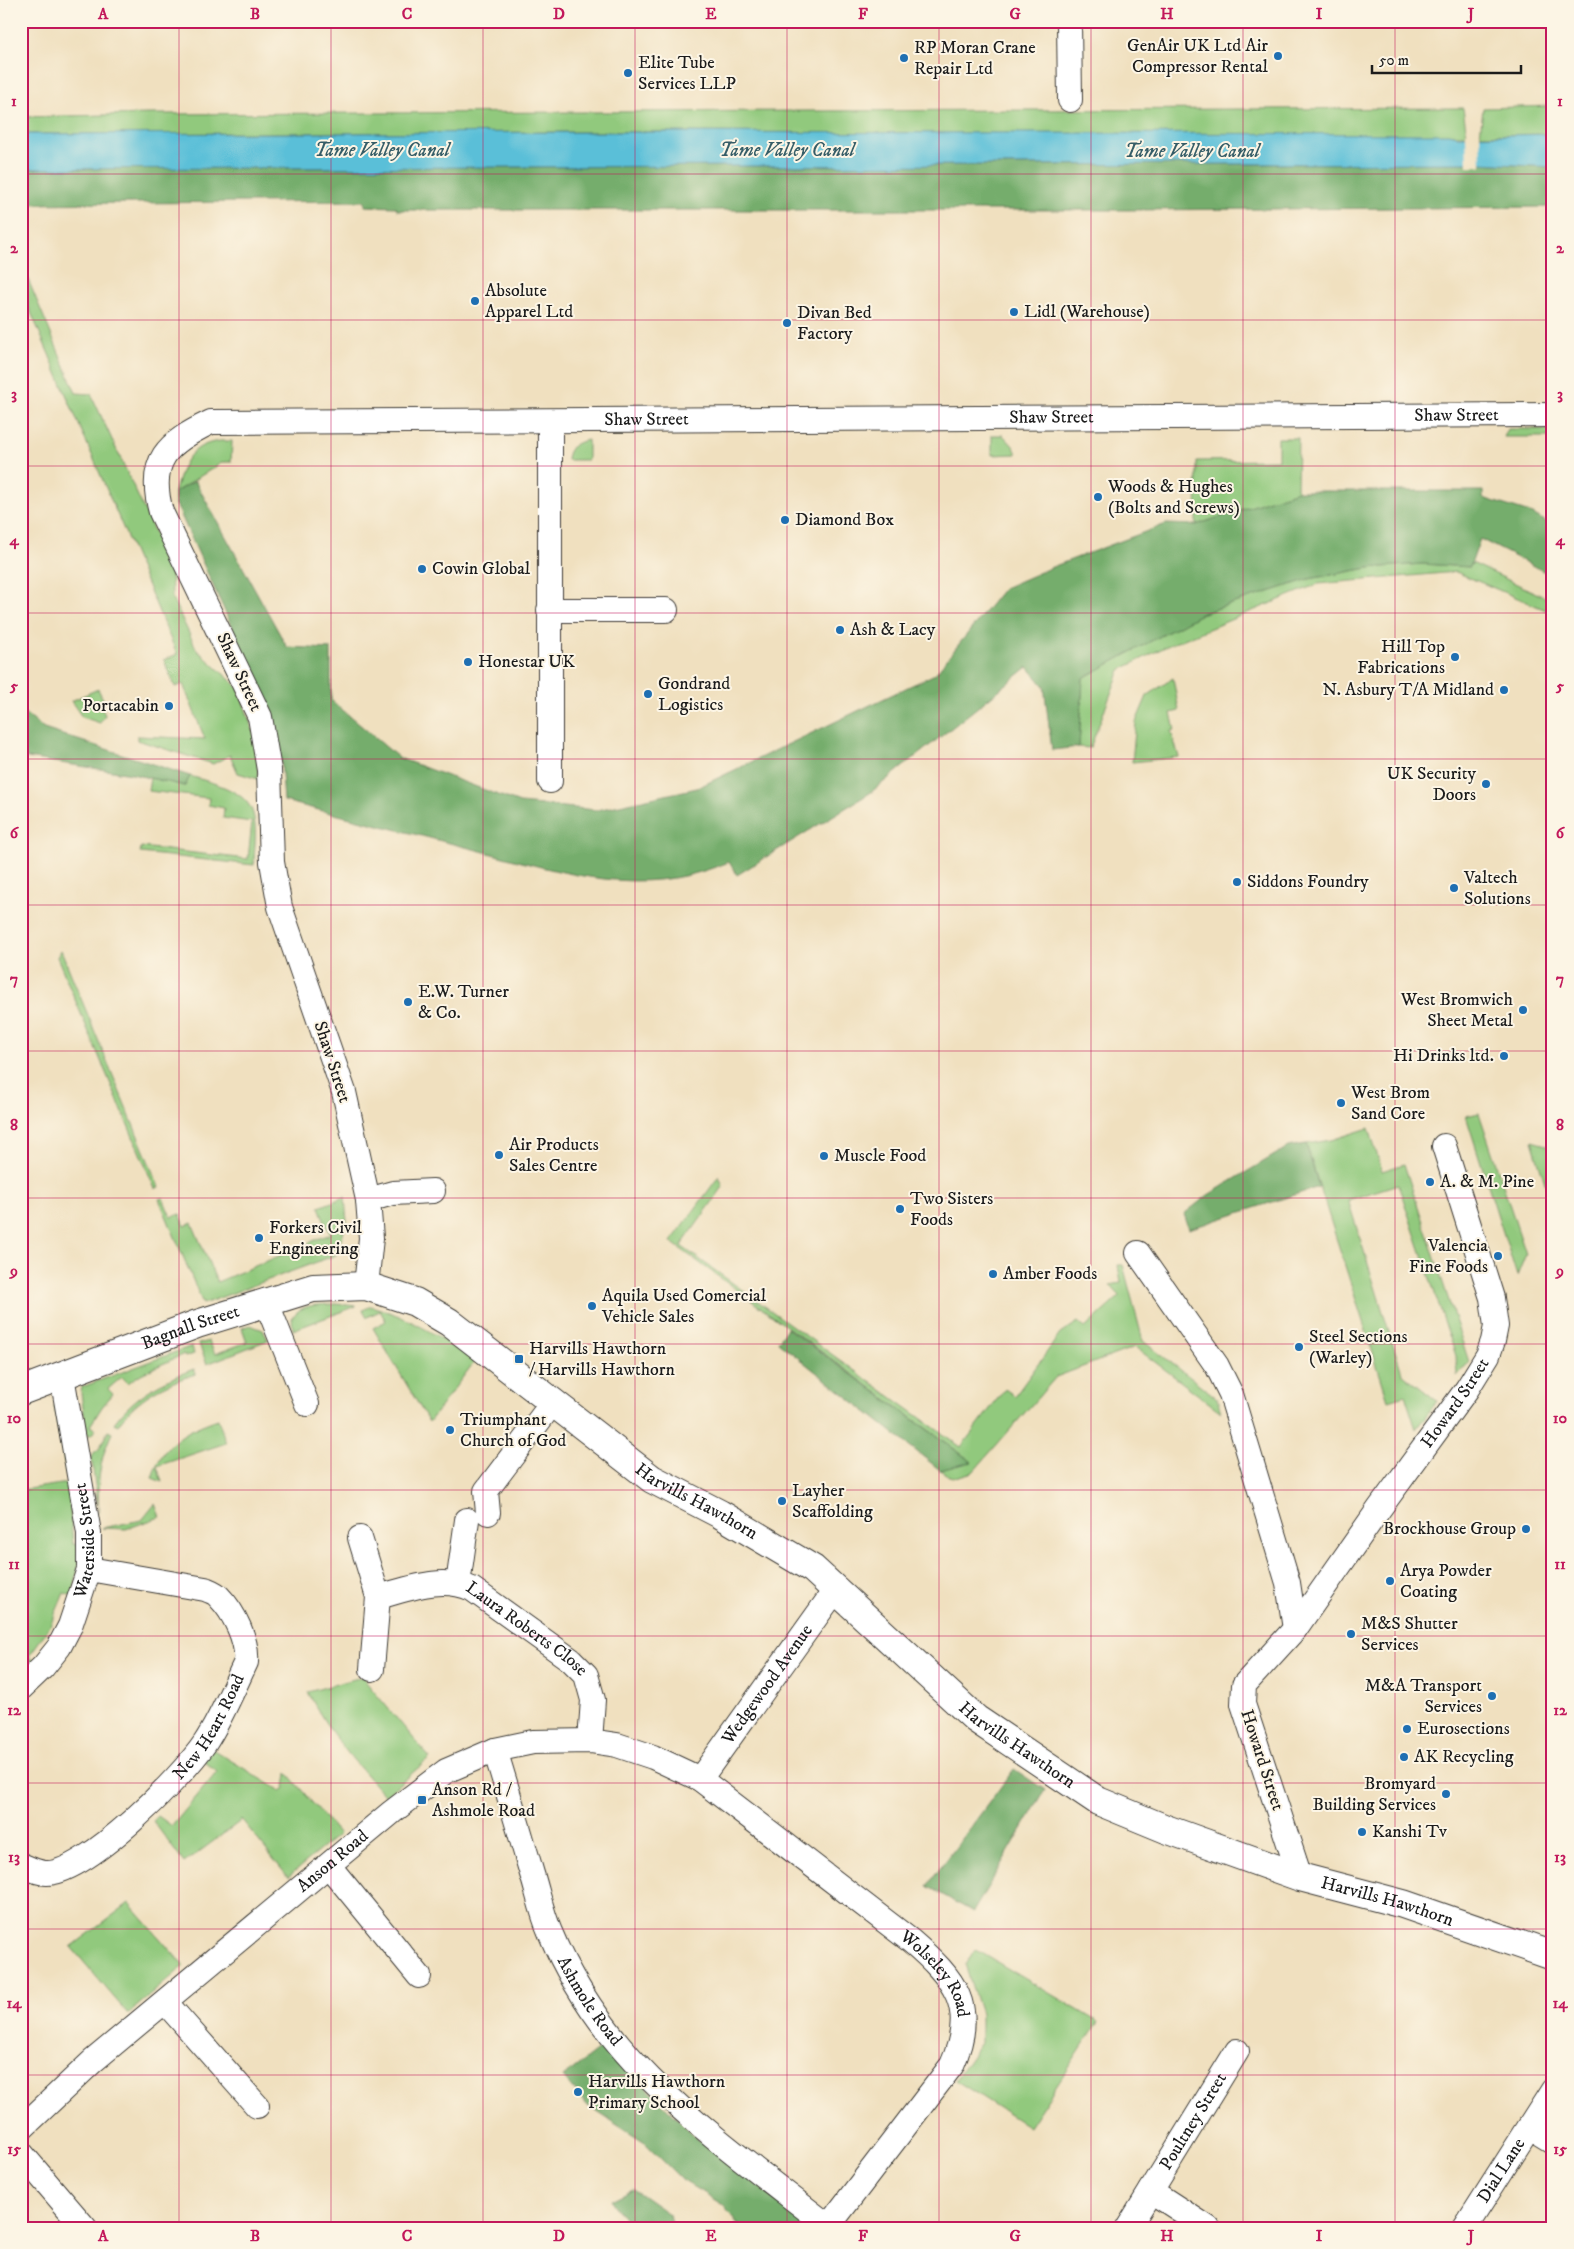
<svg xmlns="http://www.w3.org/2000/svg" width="1574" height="2249" font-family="'IM FELL DW Pica',serif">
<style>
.green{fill:#91c97d;stroke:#56724c}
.forest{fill:#74ad6c;stroke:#486444}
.water{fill:#5abfd8;stroke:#3b6e7a}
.pier{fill:#f0e0bf}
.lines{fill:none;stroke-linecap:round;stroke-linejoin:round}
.minor-casing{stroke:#3c3934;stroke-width:26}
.tertiary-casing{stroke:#3c3934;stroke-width:30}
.minor{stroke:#fff;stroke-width:24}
.tertiary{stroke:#fff;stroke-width:28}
.grid{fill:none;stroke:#c2185b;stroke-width:1;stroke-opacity:0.55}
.poi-dot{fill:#1f6fb2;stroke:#fcf5e5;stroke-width:2}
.labels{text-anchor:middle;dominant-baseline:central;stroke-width:4;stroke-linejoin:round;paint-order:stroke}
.poi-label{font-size:18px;fill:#1c1c1c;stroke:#fcf5e5;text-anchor:start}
.street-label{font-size:18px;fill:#1c1c1c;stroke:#fcf5e5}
.water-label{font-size:19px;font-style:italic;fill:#355d67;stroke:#fcf5e5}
.neatline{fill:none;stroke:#c2185b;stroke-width:2}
.grid-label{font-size:16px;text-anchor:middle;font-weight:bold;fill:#c2185b}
</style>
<rect width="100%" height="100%" fill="#fcf5e5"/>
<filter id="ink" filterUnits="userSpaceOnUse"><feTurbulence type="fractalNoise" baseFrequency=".02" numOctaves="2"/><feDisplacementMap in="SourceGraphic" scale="10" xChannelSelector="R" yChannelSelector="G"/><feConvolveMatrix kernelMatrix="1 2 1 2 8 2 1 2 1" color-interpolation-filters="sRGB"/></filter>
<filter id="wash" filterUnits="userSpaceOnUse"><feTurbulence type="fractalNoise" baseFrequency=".0096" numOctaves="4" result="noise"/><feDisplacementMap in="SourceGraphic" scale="20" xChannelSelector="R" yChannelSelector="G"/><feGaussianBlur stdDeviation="1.12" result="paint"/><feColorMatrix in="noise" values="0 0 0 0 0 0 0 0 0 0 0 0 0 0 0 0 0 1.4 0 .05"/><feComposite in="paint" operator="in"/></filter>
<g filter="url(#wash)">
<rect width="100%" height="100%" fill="#f0e0bf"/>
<!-- green -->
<path class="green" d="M 1553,106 L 1553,134 L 1480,135 L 1483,108 Z
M 1463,108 L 1467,135 L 624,132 L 21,134 L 21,117 L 149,114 Z
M 21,263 L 76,393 L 91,394 L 171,568 L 172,598 L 197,650 L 238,687 L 257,742 L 258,779 L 238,773 L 230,755 L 213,764 L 137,740 L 137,736 L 205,739 L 183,684 L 175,687 L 164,660 L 177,654 L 21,289 Z
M 1508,429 L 1553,429 L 1553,437 L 1504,437 Z
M 992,435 L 1003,435 L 1014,447 L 1017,454 L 992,455 Z
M 1278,438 L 1298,438 L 1297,491 L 1196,525 L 1197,461 L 1278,460 Z
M 588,440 L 588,460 L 567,460 C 568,447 576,442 588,440 Z
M 220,441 L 232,441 L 231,462 L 223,462 L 175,492 C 182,464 189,445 220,441 Z
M 1472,563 L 1553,601 L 1553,613 L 1456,572 L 1318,584 L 1167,646 L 1120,670 L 1090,748 L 1079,747 L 1083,678 L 1203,613 L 1309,579 L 1368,568 L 1422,564 L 1470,567 Z
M 1173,678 L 1179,711 L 1171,713 L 1175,730 L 1171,731 L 1179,757 L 1132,762 L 1136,722 L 1147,696 Z
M 98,689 L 104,701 L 100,704 L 105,715 L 100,723 L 82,717 L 71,701 Z
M 190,776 C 212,783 250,790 254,818 C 257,833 254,850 254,865 L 140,853 L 141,847 L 248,859 L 252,822 L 223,818 L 224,808 L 208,805 L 209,798 L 148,791 L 150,778 L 185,786 Z
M 61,950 L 159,1187 L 155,1189 L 57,957 Z
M 1479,1113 L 1526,1254 L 1517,1276 L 1466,1116 Z
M 1369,1128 L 1382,1171 L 1404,1164 L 1469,1362 L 1457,1376 L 1456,1356 L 1398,1184 L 1348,1200 L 1402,1373 L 1437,1401 L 1416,1429 L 1405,1395 L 1388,1400 L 1306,1144 L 1331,1140 Z
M 1532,1141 L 1553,1147 L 1553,1193 L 1550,1199 Z
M 719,1176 L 723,1187 L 681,1246 L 961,1447 L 1005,1389 L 1015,1396 L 1060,1334 L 1078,1322 L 1085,1328 L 1120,1296 L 1110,1285 L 1121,1283 L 1118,1265 L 1123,1265 L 1143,1341 L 1217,1398 L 1221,1412 L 1135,1347 L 1056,1377 L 973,1472 L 952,1478 L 940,1470 L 971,1461 L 671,1242 Z
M 345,1197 L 347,1222 L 336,1255 L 203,1304 L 159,1199 L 163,1198 L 171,1217 L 180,1214 L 185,1226 L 192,1223 L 217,1282 L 298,1248 L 300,1252 L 310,1248 L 308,1243 L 330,1234 L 319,1207 Z
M 336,1304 L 357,1306 L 293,1330 L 292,1318 C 301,1303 320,1305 336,1304 Z
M 371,1306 C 410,1317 442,1338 475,1361 L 429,1422 L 373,1328 L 386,1321 L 380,1311 L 367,1317 L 363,1310 Z
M 250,1325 L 263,1330 L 268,1340 L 207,1364 L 199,1344 L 209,1341 L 215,1354 L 247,1342 L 242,1328 Z
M 192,1346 L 194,1354 L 185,1357 L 184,1354 L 141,1374 L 128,1383 L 122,1377 L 108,1389 L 113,1394 L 102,1407 L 90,1426 L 96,1429 L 91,1435 L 87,1435 L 81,1393 L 82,1387 Z
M 194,1369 L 196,1374 C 164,1384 137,1397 118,1425 L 114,1423 C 135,1395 162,1381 194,1369 Z
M 54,1406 L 59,1406 L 73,1483 L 68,1484 L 73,1544 L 82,1546 L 73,1596 L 64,1593 L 50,1626 L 29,1656 L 36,1663 L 21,1678 L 21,1490 L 68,1483 Z
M 218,1419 L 226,1443 L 157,1466 L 162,1482 L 152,1478 C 162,1443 186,1430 218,1419 Z
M 108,1431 L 112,1433 C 99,1460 97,1484 99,1513 L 91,1455 L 99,1449 Z
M 155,1504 L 160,1517 L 126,1529 L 102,1528 L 142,1520 Z
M 365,1676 L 366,1682 L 430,1758 L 385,1796 C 355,1763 327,1731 308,1692 Z
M 212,1749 L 281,1791 L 285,1788 L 287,1773 L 339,1834 L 288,1877 L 242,1820 L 184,1863 L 153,1821 L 158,1816 L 172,1826 L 217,1772 L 204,1761 Z
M 129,1903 L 184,1966 L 128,2014 L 71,1947 Z
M 975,1949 L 1098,2022 L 1029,2127 L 955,2080 L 981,2043 L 981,2014 L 965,1965 Z"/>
<!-- forest -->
<path class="forest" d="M 1480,163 L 1553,167 L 1553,207 L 1128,210 L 397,210 L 396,207 L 365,206 L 365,201 L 21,204 L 21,169 Z
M 195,481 L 287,647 L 331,649 L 331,700 L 399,758 L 520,803 L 597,810 L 697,788 L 935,674 L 1004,588 L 1052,567 L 1166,524 L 1196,525 L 1297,491 L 1483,491 L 1483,498 L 1533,514 L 1553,526 L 1553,576 L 1480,539 L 1470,567 L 1422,564 L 1368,568 L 1309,579 L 1203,613 L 1083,678 L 1079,747 L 1052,750 L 1044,686 L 1028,667 L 870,793 L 737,875 L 729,862 C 716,867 702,872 689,875 C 613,893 541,866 469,848 C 407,832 345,817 284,801 L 281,761 L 273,717 L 175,502 L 175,492 Z
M 21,710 L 44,729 L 190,776 L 185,786 L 132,774 L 21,757 Z
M 1306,1144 L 1319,1187 L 1189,1229 L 1184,1214 L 1208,1195 L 1288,1147 Z
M 787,1328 L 972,1462 L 940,1470 L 778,1342 Z
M 1014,1769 L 1045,1790 L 973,1912 L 927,1886 Z
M 604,2045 L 701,2142 L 807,2223 L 803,2228 L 741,2228 L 723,2205 L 682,2180 L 645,2143 L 588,2106 L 563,2077 Z
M 633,2189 L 669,2214 L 672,2228 L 629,2228 L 611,2200 Z"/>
<!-- water -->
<path class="water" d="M 624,132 L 1449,134 L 1458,136 L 1553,134 L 1553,167 L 1480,163 L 21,169 L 21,134 Z"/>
<!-- pier -->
<path class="pier" d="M 1480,132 L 1481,166 L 1467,166 L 1466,133 Z"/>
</g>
<g filter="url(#ink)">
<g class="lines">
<!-- minor casing -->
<g class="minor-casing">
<g id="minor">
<path d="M 1069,21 L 1070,100"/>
<path d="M 549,610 L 666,610"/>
<path d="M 550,781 L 550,422"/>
<path d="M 368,1200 L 393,1193 L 433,1191"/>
<path d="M 1138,1253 L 1217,1366 L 1231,1394 L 1288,1583 L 1295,1629"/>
<path id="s1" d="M 366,1286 L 371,1238 L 368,1200 L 344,1092 L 280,907 L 272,862 L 269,770 L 260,717 L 161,512 C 147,460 167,443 211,422 L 1553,415"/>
<path d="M 266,1301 L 307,1404"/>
<path d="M 488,1513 L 486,1491 L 553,1402"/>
<path d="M 360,1538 L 378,1597 L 372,1669"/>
<path d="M 458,1584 L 467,1520"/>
<path id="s2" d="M 378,1597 C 409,1589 441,1575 472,1589 L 571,1660 L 586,1675 L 593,1700 L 590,1741"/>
<path id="s3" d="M 21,1688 L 43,1667 L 59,1647 L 70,1626 L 89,1569 L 89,1533 L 62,1376"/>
<path id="s4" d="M 495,1750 C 508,1792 520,1833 532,1874 C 538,1893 542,1914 550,1932 C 605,2066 719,2140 828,2226"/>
<path id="s5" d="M 700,1779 L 836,1589"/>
<path id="s6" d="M 21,1865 C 28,1868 39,1873 46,1873 C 85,1875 183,1776 205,1743 C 221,1719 233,1689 246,1662 C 248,1641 234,1612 219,1597 C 216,1593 210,1591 205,1589 L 89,1569"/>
<path d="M 329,1866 L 419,1976"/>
<path id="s7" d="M 1300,1877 L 1243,1704 L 1244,1685 L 1295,1629 L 1379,1509 L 1467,1389 L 1488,1355 L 1493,1341 L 1496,1326 L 1492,1298 L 1444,1146"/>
<path d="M 166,2003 L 257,2106"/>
<path d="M 1530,2128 L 1553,2142"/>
<path id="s8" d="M 21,2129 L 93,2061 L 392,1812 L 446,1771 L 495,1750 L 533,1742 L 590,1741 L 617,1745 L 653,1757 L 700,1779 L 911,1941 C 955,1979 978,2007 952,2065 L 827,2228"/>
<path d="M 21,2153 L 85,2228"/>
<path d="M 1151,2191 L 1208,2228"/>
<path id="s9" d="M 1128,2228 L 1237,2051"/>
<path id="s10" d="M 1465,2228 L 1553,2090"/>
</g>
</g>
<!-- tertiary casing -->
<g class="tertiary-casing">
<g id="tertiary">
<path id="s11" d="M 21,1391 L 197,1324 L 313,1288 L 366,1286 L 415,1302 L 449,1322 L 652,1479 L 720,1514 L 813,1569 L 976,1719 L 1098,1801 L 1166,1829 L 1300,1877 L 1403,1904 L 1553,1956"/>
</g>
</g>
<!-- minor -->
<use href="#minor" class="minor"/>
<!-- tertiary -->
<use href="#tertiary" class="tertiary"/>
</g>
</g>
<!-- grid -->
<path class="grid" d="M 179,21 L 179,2228M 331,21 L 331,2228M 483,21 L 483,2228M 635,21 L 635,2228M 787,21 L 787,2228M 939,21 L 939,2228M 1091,21 L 1091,2228M 1243,21 L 1243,2228M 1395,21 L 1395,2228M 21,174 L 1553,174M 21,320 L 1553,320M 21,466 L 1553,466M 21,613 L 1553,613M 21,759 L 1553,759M 21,905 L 1553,905M 21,1051 L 1553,1051M 21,1198 L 1553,1198M 21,1344 L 1553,1344M 21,1490 L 1553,1490M 21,1636 L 1553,1636M 21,1783 L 1553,1783M 21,1929 L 1553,1929M 21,2075 L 1553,2075"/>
<!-- markers -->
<g class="poi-dot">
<circle cx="1278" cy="56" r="5"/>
<circle cx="904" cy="58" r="5"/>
<circle cx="628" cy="73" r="5"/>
<circle cx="475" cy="301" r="5"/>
<circle cx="1014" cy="312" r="5"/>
<circle cx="787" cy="323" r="5"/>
<circle cx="1098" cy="497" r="5"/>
<circle cx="785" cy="520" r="5"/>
<circle cx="422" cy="569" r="5"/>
<circle cx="840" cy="630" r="5"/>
<circle cx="1455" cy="657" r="5"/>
<circle cx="468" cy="662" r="5"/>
<circle cx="1504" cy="690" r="5"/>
<circle cx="648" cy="694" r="5"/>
<circle cx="169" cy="706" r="5"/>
<circle cx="1486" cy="784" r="5"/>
<circle cx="1237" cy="882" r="5"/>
<circle cx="1454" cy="888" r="5"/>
<circle cx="408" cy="1002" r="5"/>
<circle cx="1523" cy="1010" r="5"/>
<circle cx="1504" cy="1056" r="5"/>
<circle cx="1341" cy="1103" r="5"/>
<circle cx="499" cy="1155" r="5"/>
<circle cx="824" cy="1156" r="5"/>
<circle cx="1430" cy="1182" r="5"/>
<circle cx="900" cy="1209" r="5"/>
<circle cx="259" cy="1238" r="5"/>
<circle cx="1498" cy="1256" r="5"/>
<circle cx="993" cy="1274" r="5"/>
<circle cx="592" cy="1306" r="5"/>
<circle cx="1299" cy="1347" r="5"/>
<rect x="514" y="1354" width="10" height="10" rx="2.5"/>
<circle cx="450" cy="1430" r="5"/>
<circle cx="782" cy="1501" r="5"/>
<circle cx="1526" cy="1529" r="5"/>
<circle cx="1390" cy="1581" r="5"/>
<circle cx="1351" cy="1634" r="5"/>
<circle cx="1492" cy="1696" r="5"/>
<circle cx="1407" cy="1729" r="5"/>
<circle cx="1404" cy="1757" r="5"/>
<circle cx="1446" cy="1794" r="5"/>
<rect x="417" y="1795" width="10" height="10" rx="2.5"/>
<circle cx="1362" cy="1832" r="5"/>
<circle cx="578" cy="2092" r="5"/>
</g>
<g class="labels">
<!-- poi labels -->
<g class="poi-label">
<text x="1268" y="46" text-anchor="end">GenAir UK Ltd Air<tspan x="1268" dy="21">Compressor Rental</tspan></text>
<text x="914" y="48">RP Moran Crane<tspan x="914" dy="21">Repair Ltd</tspan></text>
<text x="638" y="63">Elite Tube<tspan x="638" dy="21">Services LLP</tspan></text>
<text x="485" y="291">Absolute<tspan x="485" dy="21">Apparel Ltd</tspan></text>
<text x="1024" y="312">Lidl (Warehouse)</text>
<text x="797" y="313">Divan Bed<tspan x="797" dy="21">Factory</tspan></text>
<text x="1108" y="487">Woods &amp; Hughes<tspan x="1108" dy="21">(Bolts and Screws)</tspan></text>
<text x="795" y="520">Diamond Box</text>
<text x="432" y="569">Cowin Global</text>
<text x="850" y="630">Ash &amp; Lacy</text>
<text x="1445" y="647" text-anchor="end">Hill Top<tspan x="1445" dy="21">Fabrications</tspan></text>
<text x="478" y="662">Honestar UK</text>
<text x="658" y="684">Gondrand<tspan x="658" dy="21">Logistics</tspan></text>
<text x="1494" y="690" text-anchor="end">N. Asbury T/A Midland</text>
<text x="159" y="706" text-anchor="end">Portacabin</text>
<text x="1476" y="774" text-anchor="end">UK Security<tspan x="1476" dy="21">Doors</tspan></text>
<text x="1464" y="878">Valtech<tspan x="1464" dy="21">Solutions</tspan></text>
<text x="1247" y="882">Siddons Foundry</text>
<text x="418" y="992">E.W. Turner<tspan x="418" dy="21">&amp; Co.</tspan></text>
<text x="1513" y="1000" text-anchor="end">West Bromwich<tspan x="1513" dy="21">Sheet Metal</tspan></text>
<text x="1494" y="1056" text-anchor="end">Hi Drinks ltd.</text>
<text x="1351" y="1093">West Brom<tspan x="1351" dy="21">Sand Core</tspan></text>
<text x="509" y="1145">Air Products<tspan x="509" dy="21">Sales Centre</tspan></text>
<text x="834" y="1156">Muscle Food</text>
<text x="1440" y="1182">A. &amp; M. Pine</text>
<text x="910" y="1199">Two Sisters<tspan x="910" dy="21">Foods</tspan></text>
<text x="269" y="1228">Forkers Civil<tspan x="269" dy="21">Engineering</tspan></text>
<text x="1488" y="1246" text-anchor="end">Valencia<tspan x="1488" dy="21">Fine Foods</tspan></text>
<text x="1003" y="1274">Amber Foods</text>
<text x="602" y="1296">Aquila Used Comercial<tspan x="602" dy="21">Vehicle Sales</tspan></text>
<text x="1309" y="1337">Steel Sections<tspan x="1309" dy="21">(Warley)</tspan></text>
<text x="529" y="1349">Harvills Hawthorn<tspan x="529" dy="21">/ Harvills Hawthorn</tspan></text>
<text x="460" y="1420">Triumphant<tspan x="460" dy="21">Church of God</tspan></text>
<text x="792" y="1491">Layher<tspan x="792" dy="21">Scaffolding</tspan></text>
<text x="1516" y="1529" text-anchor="end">Brockhouse Group</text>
<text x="1400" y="1571">Arya Powder<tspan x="1400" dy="21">Coating</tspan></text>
<text x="1361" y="1624">M&amp;S Shutter<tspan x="1361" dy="21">Services</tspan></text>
<text x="1482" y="1686" text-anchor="end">M&amp;A Transport<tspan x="1482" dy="21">Services</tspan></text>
<text x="1417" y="1729">Eurosections</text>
<text x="1414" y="1757">AK Recycling</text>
<text x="1436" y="1784" text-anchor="end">Bromyard<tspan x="1436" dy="21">Building Services</tspan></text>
<text x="432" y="1790">Anson Rd /<tspan x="432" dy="21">Ashmole Road</tspan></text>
<text x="1372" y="1832">Kanshi Tv</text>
<text x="588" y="2082">Harvills Hawthorn<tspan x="588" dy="21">Primary School</tspan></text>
</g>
<!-- street labels -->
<g class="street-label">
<text stroke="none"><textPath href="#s1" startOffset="2174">Shaw Street</textPath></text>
<text stroke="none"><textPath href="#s1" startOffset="1769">Shaw Street</textPath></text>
<text stroke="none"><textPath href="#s1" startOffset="1364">Shaw Street</textPath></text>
<text transform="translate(239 672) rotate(65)">Shaw Street</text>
<text transform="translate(332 1062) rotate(72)">Shaw Street</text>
<text stroke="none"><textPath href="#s11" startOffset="181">Bagnall Street</textPath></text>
<text stroke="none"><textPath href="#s7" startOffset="554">Howard Street</textPath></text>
<text stroke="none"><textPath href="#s11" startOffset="760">Harvills Hawthorn</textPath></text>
<text stroke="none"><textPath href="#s3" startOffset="168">Waterside Street</textPath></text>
<text stroke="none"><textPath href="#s2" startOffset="164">Laura Roberts Close</textPath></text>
<text stroke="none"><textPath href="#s5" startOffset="116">Wedgewood Avenue</textPath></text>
<text stroke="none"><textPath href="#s6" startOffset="251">New Heart Road</textPath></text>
<text stroke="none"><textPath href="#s11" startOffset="1165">Harvills Hawthorn</textPath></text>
<text transform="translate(1262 1760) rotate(72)">Howard Street</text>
<text stroke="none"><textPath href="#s8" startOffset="411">Anson Road</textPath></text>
<text stroke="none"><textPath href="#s11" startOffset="1570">Harvills Hawthorn</textPath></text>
<text stroke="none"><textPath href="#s8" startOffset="1130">Wolseley Road</textPath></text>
<text stroke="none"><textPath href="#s4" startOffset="270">Ashmole Road</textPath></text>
<text stroke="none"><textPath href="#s9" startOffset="125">Poultney Street</textPath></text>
<text stroke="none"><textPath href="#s10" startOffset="68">Dial Lane</textPath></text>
</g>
<!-- water labels -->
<g class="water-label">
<text x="382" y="150">Tame Valley Canal</text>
<text x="787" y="150">Tame Valley Canal</text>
<text x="1192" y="151">Tame Valley Canal</text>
</g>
</g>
<!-- margin -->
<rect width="1574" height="2249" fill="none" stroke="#fcf5e5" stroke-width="55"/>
<!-- scale -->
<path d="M1372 65v8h149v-8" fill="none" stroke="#1c1c1c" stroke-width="2.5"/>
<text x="1379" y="65" font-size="15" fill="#1c1c1c" stroke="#fcf5e5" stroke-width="4" paint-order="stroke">50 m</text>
<rect x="28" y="28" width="1518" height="2194" class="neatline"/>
<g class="grid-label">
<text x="103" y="19">A</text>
<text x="255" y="19">B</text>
<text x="407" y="19">C</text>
<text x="559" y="19">D</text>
<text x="711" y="19">E</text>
<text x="863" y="19">F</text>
<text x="1015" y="19">G</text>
<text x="1167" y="19">H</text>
<text x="1319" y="19">I</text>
<text x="1471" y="19">J</text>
<text x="14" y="106">1</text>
<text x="1560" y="106">1</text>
<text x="14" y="253">2</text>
<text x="1560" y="253">2</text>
<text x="14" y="399">3</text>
<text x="1560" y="399">3</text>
<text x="14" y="545">4</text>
<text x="1560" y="545">4</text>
<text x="14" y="691">5</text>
<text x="1560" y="691">5</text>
<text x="14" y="838">6</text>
<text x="1560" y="838">6</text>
<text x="14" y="984">7</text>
<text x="1560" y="984">7</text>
<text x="14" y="1130">8</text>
<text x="1560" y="1130">8</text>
<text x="14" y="1276">9</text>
<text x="1560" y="1276">9</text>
<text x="14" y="1423">10</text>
<text x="1560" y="1423">10</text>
<text x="14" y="1569">11</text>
<text x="1560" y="1569">11</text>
<text x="14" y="1715">12</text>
<text x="1560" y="1715">12</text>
<text x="14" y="1862">13</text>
<text x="1560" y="1862">13</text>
<text x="14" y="2008">14</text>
<text x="1560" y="2008">14</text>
<text x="14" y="2154">15</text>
<text x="1560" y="2154">15</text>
<text x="103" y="2241">A</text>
<text x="255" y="2241">B</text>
<text x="407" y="2241">C</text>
<text x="559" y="2241">D</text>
<text x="711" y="2241">E</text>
<text x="863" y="2241">F</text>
<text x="1015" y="2241">G</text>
<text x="1167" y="2241">H</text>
<text x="1319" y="2241">I</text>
<text x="1471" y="2241">J</text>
</g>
</svg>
